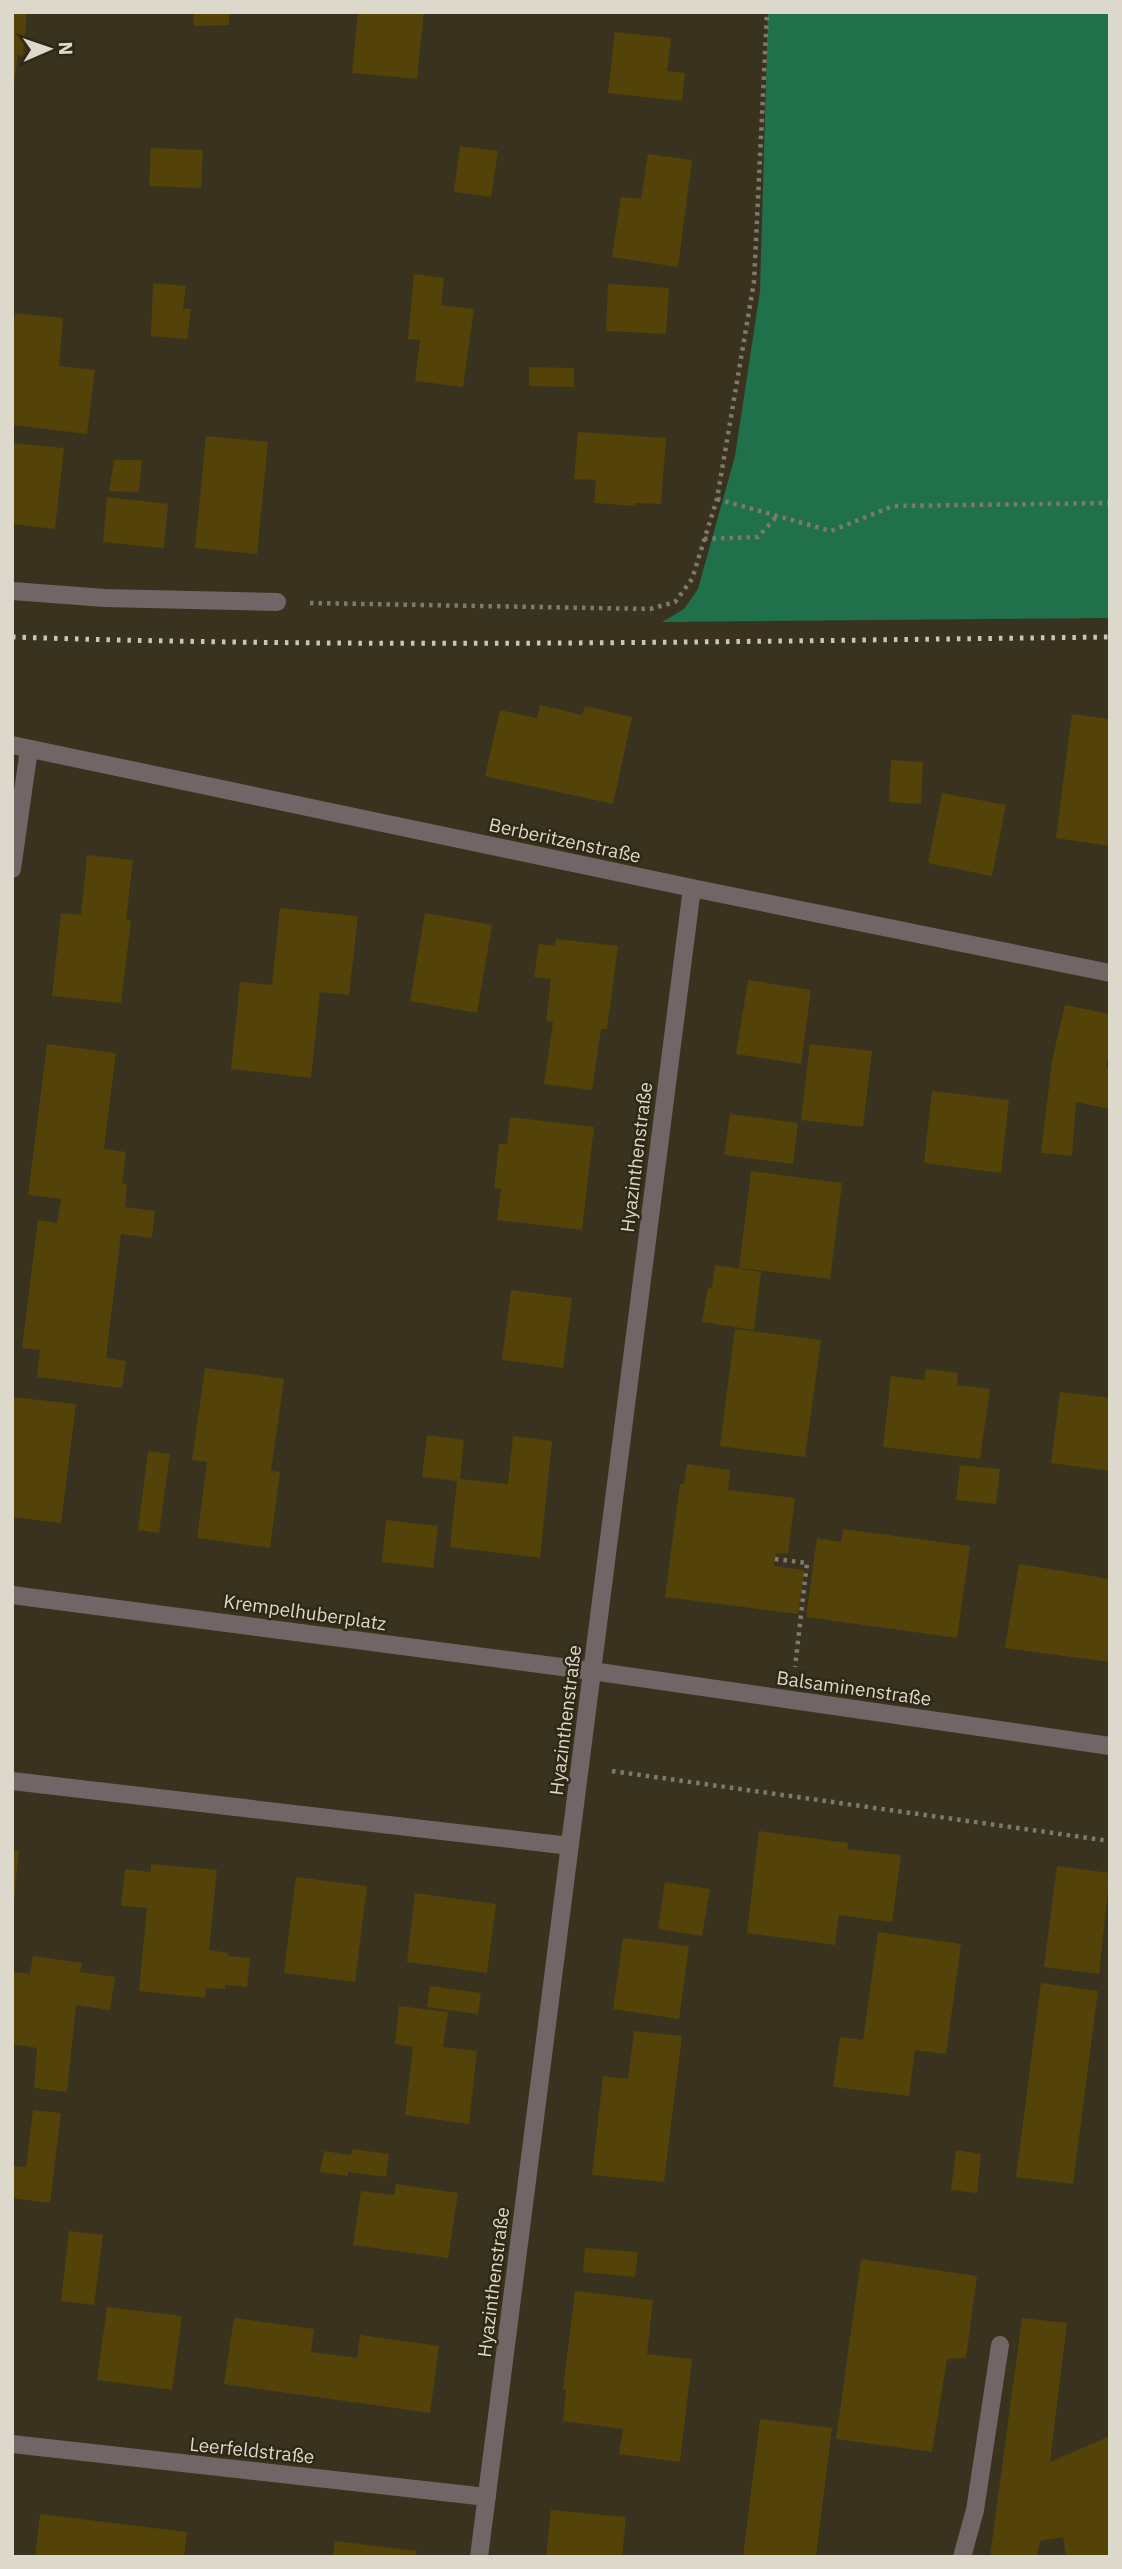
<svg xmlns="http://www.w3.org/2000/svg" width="1122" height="2569" font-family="'IBM Plex Sans',sans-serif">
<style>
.forest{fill:#20714b}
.building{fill:#534309}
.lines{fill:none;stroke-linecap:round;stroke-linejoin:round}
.path{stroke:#7f7969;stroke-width:4.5;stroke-dasharray:3.5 5;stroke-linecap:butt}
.service{stroke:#716566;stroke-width:18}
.minor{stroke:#716566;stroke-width:18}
.rail{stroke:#cac6b9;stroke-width:5;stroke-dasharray:3.5 7;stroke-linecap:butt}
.labels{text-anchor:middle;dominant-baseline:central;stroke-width:5;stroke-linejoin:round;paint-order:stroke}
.street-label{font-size:19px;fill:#dcd8cc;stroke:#2f2815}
</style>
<rect width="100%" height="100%" fill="#39321e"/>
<!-- forest -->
<path class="forest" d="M 768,12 L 1110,12 L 1110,618 L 662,622 L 684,609 L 698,589 L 735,456 L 760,291 Z"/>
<!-- building -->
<path class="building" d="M 12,12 L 27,12 L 23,56 L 18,55 L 14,83 Z
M 193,12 L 229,12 L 229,25 L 194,26 Z
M 358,12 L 424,12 L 417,79 L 352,73 Z
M 615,32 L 671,38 L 667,71 L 685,73 L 682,101 L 608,93 Z
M 460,146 L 498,151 L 491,197 L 454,192 Z
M 151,148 L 203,150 L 201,188 L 149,186 Z
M 648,154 L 692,160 L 678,267 L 612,257 L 621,197 L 641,199 Z
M 414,274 L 444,278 L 441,305 L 474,309 L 463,387 L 415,381 L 420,340 L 408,339 Z
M 153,283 L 186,286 L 183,309 L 191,309 L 187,339 L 151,336 Z
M 608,284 L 669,288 L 666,334 L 606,331 Z
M 15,313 L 63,318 L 59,366 L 95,370 L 87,434 L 12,425 L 12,344 Z
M 529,367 L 574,368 L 574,387 L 529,386 Z
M 578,432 L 666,438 L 661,504 L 635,503 L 635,506 L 594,503 L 596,480 L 574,479 Z
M 206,436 L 268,442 L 257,554 L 195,548 Z
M 12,443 L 64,448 L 55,529 L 12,524 Z
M 114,460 L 142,460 L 139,492 L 109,491 Z
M 107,497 L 168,504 L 164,548 L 103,542 Z
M 540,705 L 582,715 L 585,706 L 632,717 L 613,804 L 485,776 L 500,710 L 537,718 Z
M 1072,714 L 1110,719 L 1110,846 L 1056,838 Z
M 891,760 L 923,762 L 921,804 L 889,802 Z
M 942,793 L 1006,805 L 992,876 L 928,863 Z
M 87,855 L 133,860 L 126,920 L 131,920 L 121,1003 L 52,996 L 61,913 L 81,915 Z
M 280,908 L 358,916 L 349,995 L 320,992 L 311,1078 L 231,1069 L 240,982 L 272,985 Z
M 425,913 L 492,925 L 477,1013 L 410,1001 Z
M 556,939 L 618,946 L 607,1029 L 601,1029 L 592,1090 L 544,1084 L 553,1022 L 546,1021 L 551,979 L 534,977 L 539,944 L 555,946 Z
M 748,980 L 811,990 L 801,1064 L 736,1054 Z
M 1065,1005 L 1110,1014 L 1110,1048 L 1106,1067 L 1110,1067 L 1110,1109 L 1076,1102 L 1072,1156 L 1041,1153 L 1052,1061 Z
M 47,1044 L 116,1053 L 104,1149 L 126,1152 L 122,1183 L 127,1184 L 125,1207 L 155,1211 L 152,1238 L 121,1234 L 106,1358 L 126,1361 L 122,1388 L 37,1377 L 40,1350 L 22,1348 L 38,1220 L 57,1223 L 61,1199 L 28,1195 Z
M 810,1044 L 872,1051 L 863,1127 L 801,1120 Z
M 932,1091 L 1009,1100 L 1001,1173 L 924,1163 Z
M 730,1114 L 798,1123 L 793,1164 L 724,1155 Z
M 510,1117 L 594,1127 L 582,1230 L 497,1220 L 501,1189 L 494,1188 L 499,1144 L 507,1144 Z
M 751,1171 L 842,1183 L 830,1279 L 739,1268 Z
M 715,1265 L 761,1272 L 754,1330 L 702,1322 L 708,1287 L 712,1288 Z
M 511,1290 L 572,1298 L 563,1368 L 502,1360 Z
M 735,1329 L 821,1340 L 805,1457 L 720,1446 Z
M 205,1368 L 284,1379 L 271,1471 L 280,1472 L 270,1548 L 197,1538 L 207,1462 L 192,1460 Z
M 926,1369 L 958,1373 L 957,1385 L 990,1389 L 980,1459 L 883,1447 L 891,1376 L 924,1380 Z
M 1060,1392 L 1110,1398 L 1110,1471 L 1051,1463 Z
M 12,1397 L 76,1404 L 61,1523 L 12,1517 Z
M 427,1435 L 464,1440 L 460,1479 L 508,1484 L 513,1436 L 552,1441 L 540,1558 L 450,1547 L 457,1481 L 422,1477 Z
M 148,1451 L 170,1454 L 159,1533 L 138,1530 Z
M 687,1464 L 730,1470 L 728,1490 L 795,1498 L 788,1554 L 776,1553 L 774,1566 L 804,1570 L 798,1614 L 665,1597 L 680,1484 L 684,1484 Z
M 960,1465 L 1000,1469 L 996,1504 L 956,1500 Z
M 386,1520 L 438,1526 L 433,1568 L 382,1562 Z
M 843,1529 L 970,1546 L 957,1638 L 806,1617 L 817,1538 L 841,1542 Z
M 1019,1564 L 1110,1579 L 1110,1662 L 1005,1648 Z
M 759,1831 L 848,1843 L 847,1849 L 901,1855 L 892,1922 L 839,1915 L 835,1945 L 747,1933 Z
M 12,1850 L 19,1851 L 14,1900 L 12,1900 Z
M 151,1864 L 217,1870 L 209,1950 L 229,1953 L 228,1956 L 250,1958 L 247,1987 L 225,1985 L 225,1989 L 206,1988 L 205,1998 L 139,1991 L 147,1908 L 121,1906 L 125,1869 L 151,1872 Z
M 1057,1866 L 1110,1873 L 1099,1974 L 1044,1967 Z
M 296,1877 L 367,1886 L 355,1982 L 284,1973 Z
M 665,1882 L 710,1889 L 702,1936 L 658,1929 Z
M 415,1893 L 496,1904 L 487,1973 L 407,1962 Z
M 878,1932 L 961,1944 L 946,2054 L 915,2050 L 909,2096 L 833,2087 L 840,2037 L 863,2040 Z
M 623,1938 L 689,1946 L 679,2019 L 613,2009 Z
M 33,1956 L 82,1963 L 80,1972 L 115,1977 L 110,2010 L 76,2005 L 67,2092 L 34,2088 L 37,2048 L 12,2044 L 12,1972 L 30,1974 Z
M 1041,1983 L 1098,1991 L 1073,2184 L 1016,2177 Z
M 430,1986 L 481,1993 L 478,2014 L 427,2007 Z
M 399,2006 L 448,2012 L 443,2047 L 477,2051 L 469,2124 L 405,2115 L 413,2047 L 395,2044 Z
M 634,2031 L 682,2036 L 664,2182 L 592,2175 L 603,2076 L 628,2079 Z
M 33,2110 L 61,2113 L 50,2203 L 12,2198 L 12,2166 L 26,2167 Z
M 352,2149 L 389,2154 L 386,2177 L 348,2172 L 348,2176 L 320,2172 L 324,2151 L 351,2155 Z
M 956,2150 L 981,2154 L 977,2193 L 951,2190 Z
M 396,2184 L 458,2193 L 448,2258 L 353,2245 L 361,2191 L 394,2195 Z
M 69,2231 L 103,2235 L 94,2305 L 61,2301 Z
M 585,2248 L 638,2252 L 635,2277 L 583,2272 Z
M 861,2259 L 977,2276 L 966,2358 L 947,2359 L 932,2452 L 836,2439 Z
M 575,2291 L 653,2300 L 647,2354 L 692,2359 L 680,2462 L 619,2454 L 623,2429 L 563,2421 L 566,2390 L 563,2389 Z
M 107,2307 L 182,2316 L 172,2390 L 97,2380 Z
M 234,2318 L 314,2329 L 311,2352 L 357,2358 L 360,2335 L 439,2346 L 430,2413 L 224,2384 Z
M 1022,2318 L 1067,2323 L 1050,2462 L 1110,2436 L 1110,2557 L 1066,2557 L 1063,2537 L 1040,2541 L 1037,2557 L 990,2557 Z
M 760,2419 L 832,2428 L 816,2557 L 743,2557 Z
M 551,2510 L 626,2517 L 622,2557 L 546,2557 Z
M 40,2514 L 187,2532 L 184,2557 L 35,2557 Z
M 335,2541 L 417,2551 L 416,2557 L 333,2557 Z"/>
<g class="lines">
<!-- path -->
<path class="path" d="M 717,499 L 831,531 L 893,506 L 1110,503
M 704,539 L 758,537 L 777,516
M 310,603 L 650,609 L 675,602 L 692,579 L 717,499 L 754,282 L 767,12
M 775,1559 L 807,1563 L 795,1667
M 612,1771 L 1110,1841"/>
<!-- service -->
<path class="service" d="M 962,2557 L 975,2510 L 1000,2345"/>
<!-- minor -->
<path class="minor" d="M 12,591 L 105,598 L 277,602
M 12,745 L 692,888 L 1110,973
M 12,869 L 29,749
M 12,1595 L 592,1671 L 1110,1746
M 12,1781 L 570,1846
M 12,2444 L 487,2497
M 479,2557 L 692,888"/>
<!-- rail -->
<path class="rail" d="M 12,637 C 378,649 744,641 1110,637"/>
</g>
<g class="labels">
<!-- street labels -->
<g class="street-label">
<text transform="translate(565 840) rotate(12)">Berberitzenstraße</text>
<text transform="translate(636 1157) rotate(-83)">Hyazinthenstraße</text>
<text transform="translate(305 1612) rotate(8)">Krempelhuberplatz</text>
<text transform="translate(854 1688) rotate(8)">Balsaminenstraße</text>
<text transform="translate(565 1720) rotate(-83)">Hyazinthenstraße</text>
<text transform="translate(493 2282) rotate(-83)">Hyazinthenstraße</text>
<text transform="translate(252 2450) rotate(6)">Leerfeldstraße</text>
</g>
</g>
<!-- border -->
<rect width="1122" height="2569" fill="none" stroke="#dcd8cc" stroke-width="28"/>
<!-- north arrow -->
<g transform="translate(49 49) rotate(88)" stroke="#2f2815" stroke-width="5" paint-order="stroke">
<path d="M0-5L12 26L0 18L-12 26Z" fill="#dcd8cc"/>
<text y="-10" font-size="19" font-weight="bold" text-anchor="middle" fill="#dcd8cc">N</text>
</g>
</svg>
